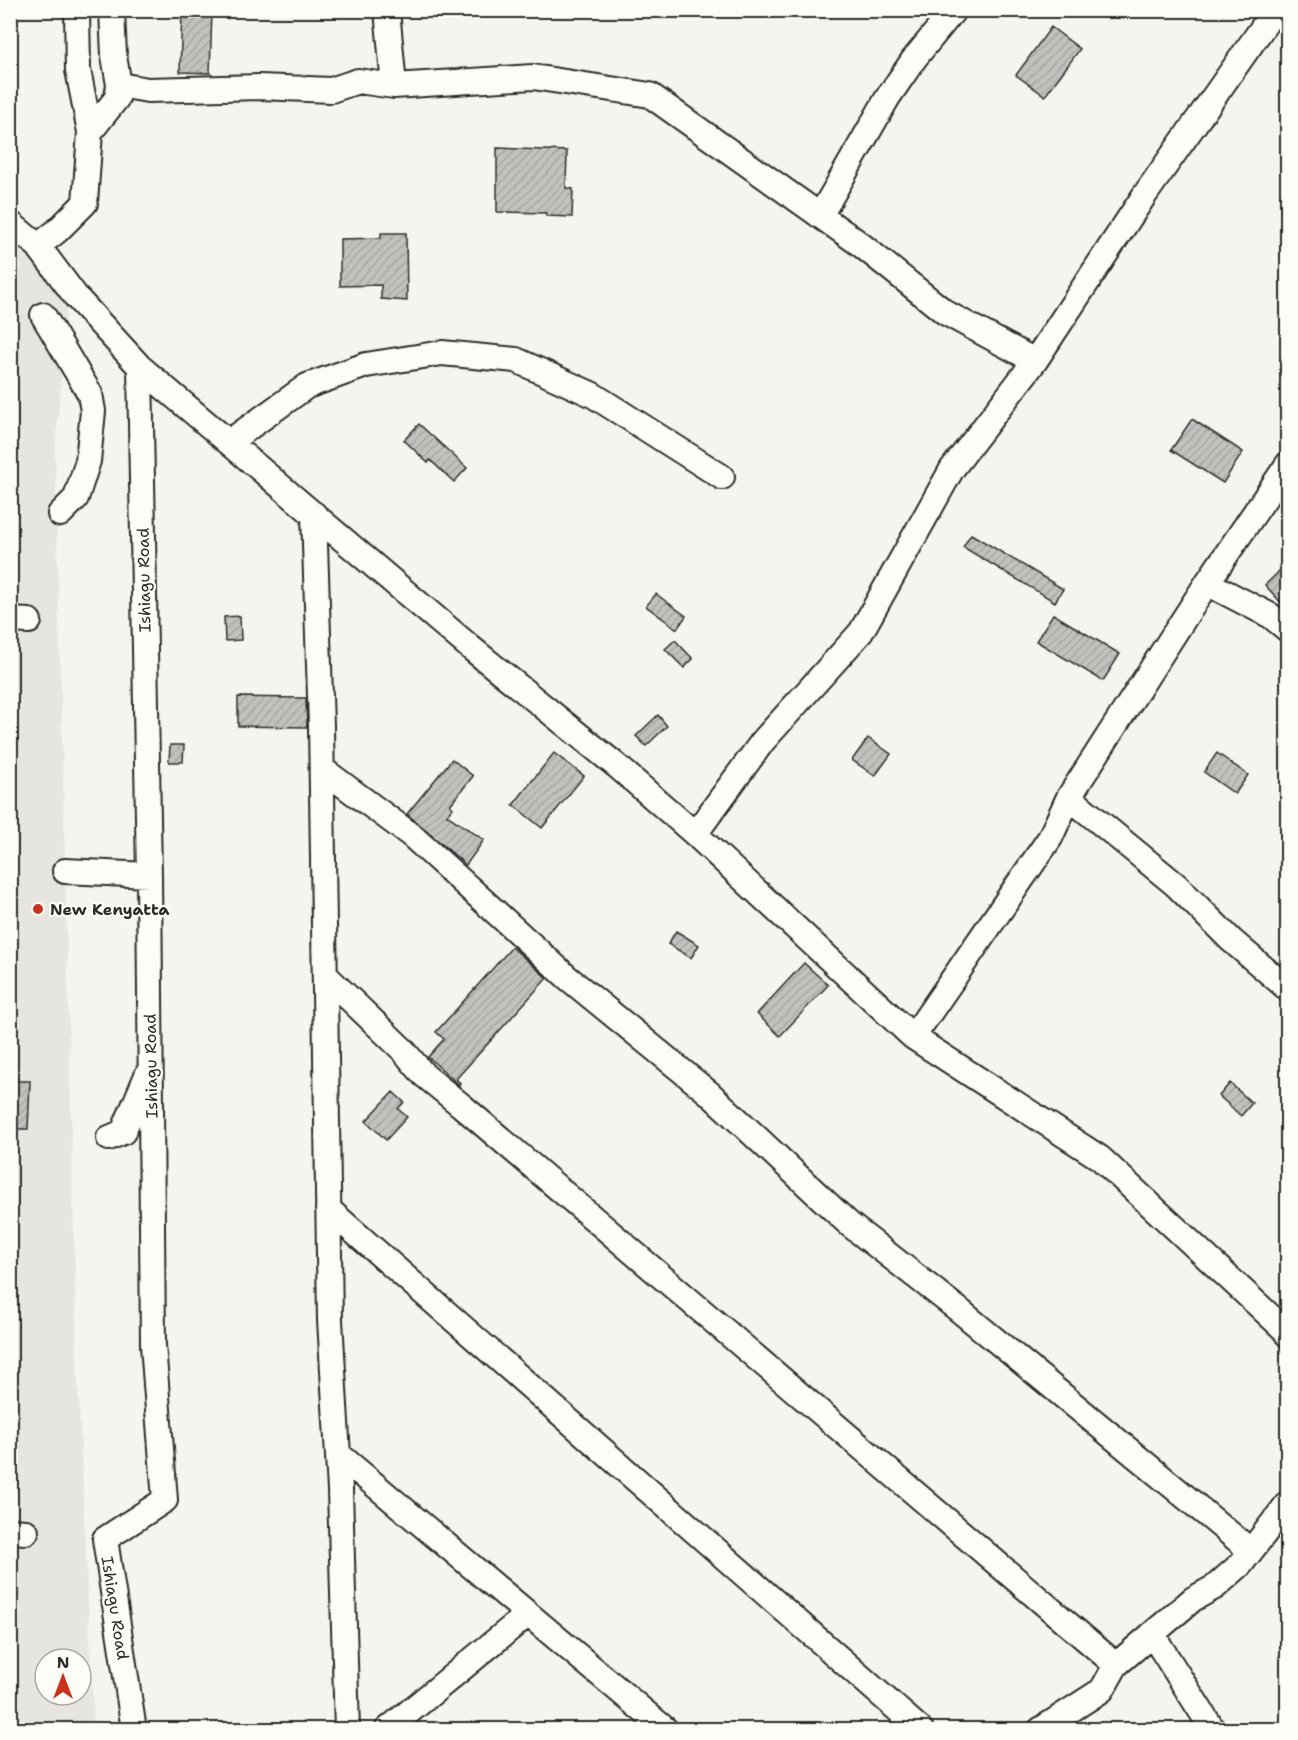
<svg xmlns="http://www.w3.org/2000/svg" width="1298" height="1740" font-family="'Shantell Sans',sans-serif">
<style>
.built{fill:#e6e5e0;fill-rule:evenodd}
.building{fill:url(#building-hatch);stroke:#2b2b2b;stroke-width:1.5}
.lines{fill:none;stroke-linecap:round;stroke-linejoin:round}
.minor-casing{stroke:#2b2b2b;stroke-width:28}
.minor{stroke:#fdfcf7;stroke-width:24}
.poi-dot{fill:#c8321e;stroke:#fdfcf7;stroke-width:2}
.labels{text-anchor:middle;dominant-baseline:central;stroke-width:4.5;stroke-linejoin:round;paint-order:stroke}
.street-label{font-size:16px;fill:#2b2b2b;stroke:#fdfcf7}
.poi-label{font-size:16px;font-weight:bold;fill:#2b2b2b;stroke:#fdfcf7;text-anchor:start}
</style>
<defs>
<pattern id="building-hatch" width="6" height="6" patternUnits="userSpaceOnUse" patternTransform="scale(1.5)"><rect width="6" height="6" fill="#c2c1be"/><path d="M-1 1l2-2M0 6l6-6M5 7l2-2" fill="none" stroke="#a7a6a3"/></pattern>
</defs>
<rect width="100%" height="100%" fill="#f5f4ef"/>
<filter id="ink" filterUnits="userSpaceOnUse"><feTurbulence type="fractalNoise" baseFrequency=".0167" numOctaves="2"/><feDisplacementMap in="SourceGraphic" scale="12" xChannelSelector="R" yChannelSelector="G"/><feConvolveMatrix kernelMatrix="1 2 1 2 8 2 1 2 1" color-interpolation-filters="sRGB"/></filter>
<g filter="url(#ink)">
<!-- built -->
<path class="built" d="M 10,237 L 68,290 L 55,453 L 77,1366 L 94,1729 L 11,1729 ZM 45,1659 L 81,1659 L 81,1695 L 45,1695 Z"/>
<!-- building -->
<path class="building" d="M 182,10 L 212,10 L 210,73 L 180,72 Z
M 1051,27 L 1080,49 L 1045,96 L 1016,75 Z
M 497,148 L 567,151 L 566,188 L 573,189 L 572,217 L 546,216 L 546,213 L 497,212 Z
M 381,233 L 406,233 L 407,301 L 381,299 L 381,285 L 340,286 L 340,239 L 381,238 Z
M 1192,419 L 1243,452 L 1223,483 L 1171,450 Z
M 419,424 L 467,468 L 454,482 L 430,460 L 428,463 L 404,440 Z
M 971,534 L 1063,589 L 1055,602 L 963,547 Z
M 1287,564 L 1287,609 L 1265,585 Z
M 656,594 L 686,616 L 677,629 L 646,606 Z
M 1053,614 L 1120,654 L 1103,681 L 1036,641 Z
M 240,616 L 241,640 L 225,641 L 224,617 Z
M 675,640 L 693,659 L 684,668 L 665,649 Z
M 238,697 L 306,698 L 307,727 L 238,726 Z
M 658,715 L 667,726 L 646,746 L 636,736 Z
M 868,738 L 891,754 L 875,776 L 852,760 Z
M 170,745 L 184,745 L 183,762 L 169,762 Z
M 554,753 L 584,776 L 542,828 L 513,805 Z
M 1217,753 L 1248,775 L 1235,794 L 1204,772 Z
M 452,759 L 473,776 L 450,805 L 453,808 L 447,815 L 484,840 L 466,865 L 407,814 Z
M 676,931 L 699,945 L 691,958 L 668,944 Z
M 512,947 L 547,978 L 456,1079 L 460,1083 L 459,1085 L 428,1057 L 444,1039 L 436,1032 Z
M 804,963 L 828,985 L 780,1036 L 757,1014 Z
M 10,1081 L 30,1081 L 28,1129 L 10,1129 Z
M 1230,1083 L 1252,1103 L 1241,1116 L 1219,1096 Z
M 393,1092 L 404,1102 L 398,1109 L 407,1117 L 386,1140 L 366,1121 Z"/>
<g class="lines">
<!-- minor casing -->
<g class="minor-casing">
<path id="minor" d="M 112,10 L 114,56 L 119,85 L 148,90 L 260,87 L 331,90 L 358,81 L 394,86 L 387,10
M 394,86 L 533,77 L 650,95 L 860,244 L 946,313 L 1035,361
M 90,132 L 117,98 L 119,85
M 820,216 L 888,97 L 914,59 L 954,10
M 10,223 L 38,246 L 77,298 L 140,367 L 471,648 L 617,766 L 695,834 L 913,1037 L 1100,1158 L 1285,1330 L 1288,1335
M 38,246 L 57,231 L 85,203 L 90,132 L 78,70 L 77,10
M 43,315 L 90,394 L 93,411 L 88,461 L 76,498 L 60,514
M 229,442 L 307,386 L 366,365 L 442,353 L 516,360 L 593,395 L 722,477
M 314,514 L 321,726 L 330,1320 L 340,1490 L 347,1730
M 1207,583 L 1271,616 L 1288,630
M 10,620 L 29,621
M 322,769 L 411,835 L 568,978 L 709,1093 L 849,1224 L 959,1310 L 1251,1551
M 1069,797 L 1176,885 L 1231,940 L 1288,989
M 695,834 L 763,741 L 861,632 L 952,469 L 1035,361 L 1144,196 L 1275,10
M 65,871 L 149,875
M 325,975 L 403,1050 L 424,1075 L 462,1106 L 1116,1665
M 913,1037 L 1050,838 L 1069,797 L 1207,583 L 1288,464
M 109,1138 L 123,1132 L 148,1073
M 328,1209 L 921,1730
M 338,1454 L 666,1730
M 10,1531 L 26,1532
M 1152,1634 L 1213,1730
M 134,1730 L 105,1539 L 165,1500 L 153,1345 L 149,875 L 140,367
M 387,1730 L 528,1614
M 1040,1730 L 1102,1690 L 1116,1665 L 1193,1599 L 1215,1587 L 1241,1564 L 1288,1503"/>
</g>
<!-- minor -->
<use href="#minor" class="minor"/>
</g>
</g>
<!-- markers -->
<circle class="poi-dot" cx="38" cy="909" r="6"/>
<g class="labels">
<!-- street labels -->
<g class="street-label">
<text transform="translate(144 580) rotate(-91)">Ishiagu Road</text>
<text transform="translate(151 1066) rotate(-91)">Ishiagu Road</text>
<text transform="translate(115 1608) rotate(81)">Ishiagu Road</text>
</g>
<!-- poi labels -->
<g class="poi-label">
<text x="50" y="909">New Kenyatta</text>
</g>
</g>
<!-- margin -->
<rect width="1298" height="1740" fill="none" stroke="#fdfcf7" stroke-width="36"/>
<rect x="18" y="18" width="1262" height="1704" fill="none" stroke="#2b2b2b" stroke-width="2" filter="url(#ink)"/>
<!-- north arrow -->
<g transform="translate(63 1677)"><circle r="28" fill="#fdfcf7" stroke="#a9a8a5" stroke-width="1.5"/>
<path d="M0-4.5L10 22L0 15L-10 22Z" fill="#c8321e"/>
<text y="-9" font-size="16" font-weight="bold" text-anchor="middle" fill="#2b2b2b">N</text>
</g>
</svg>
